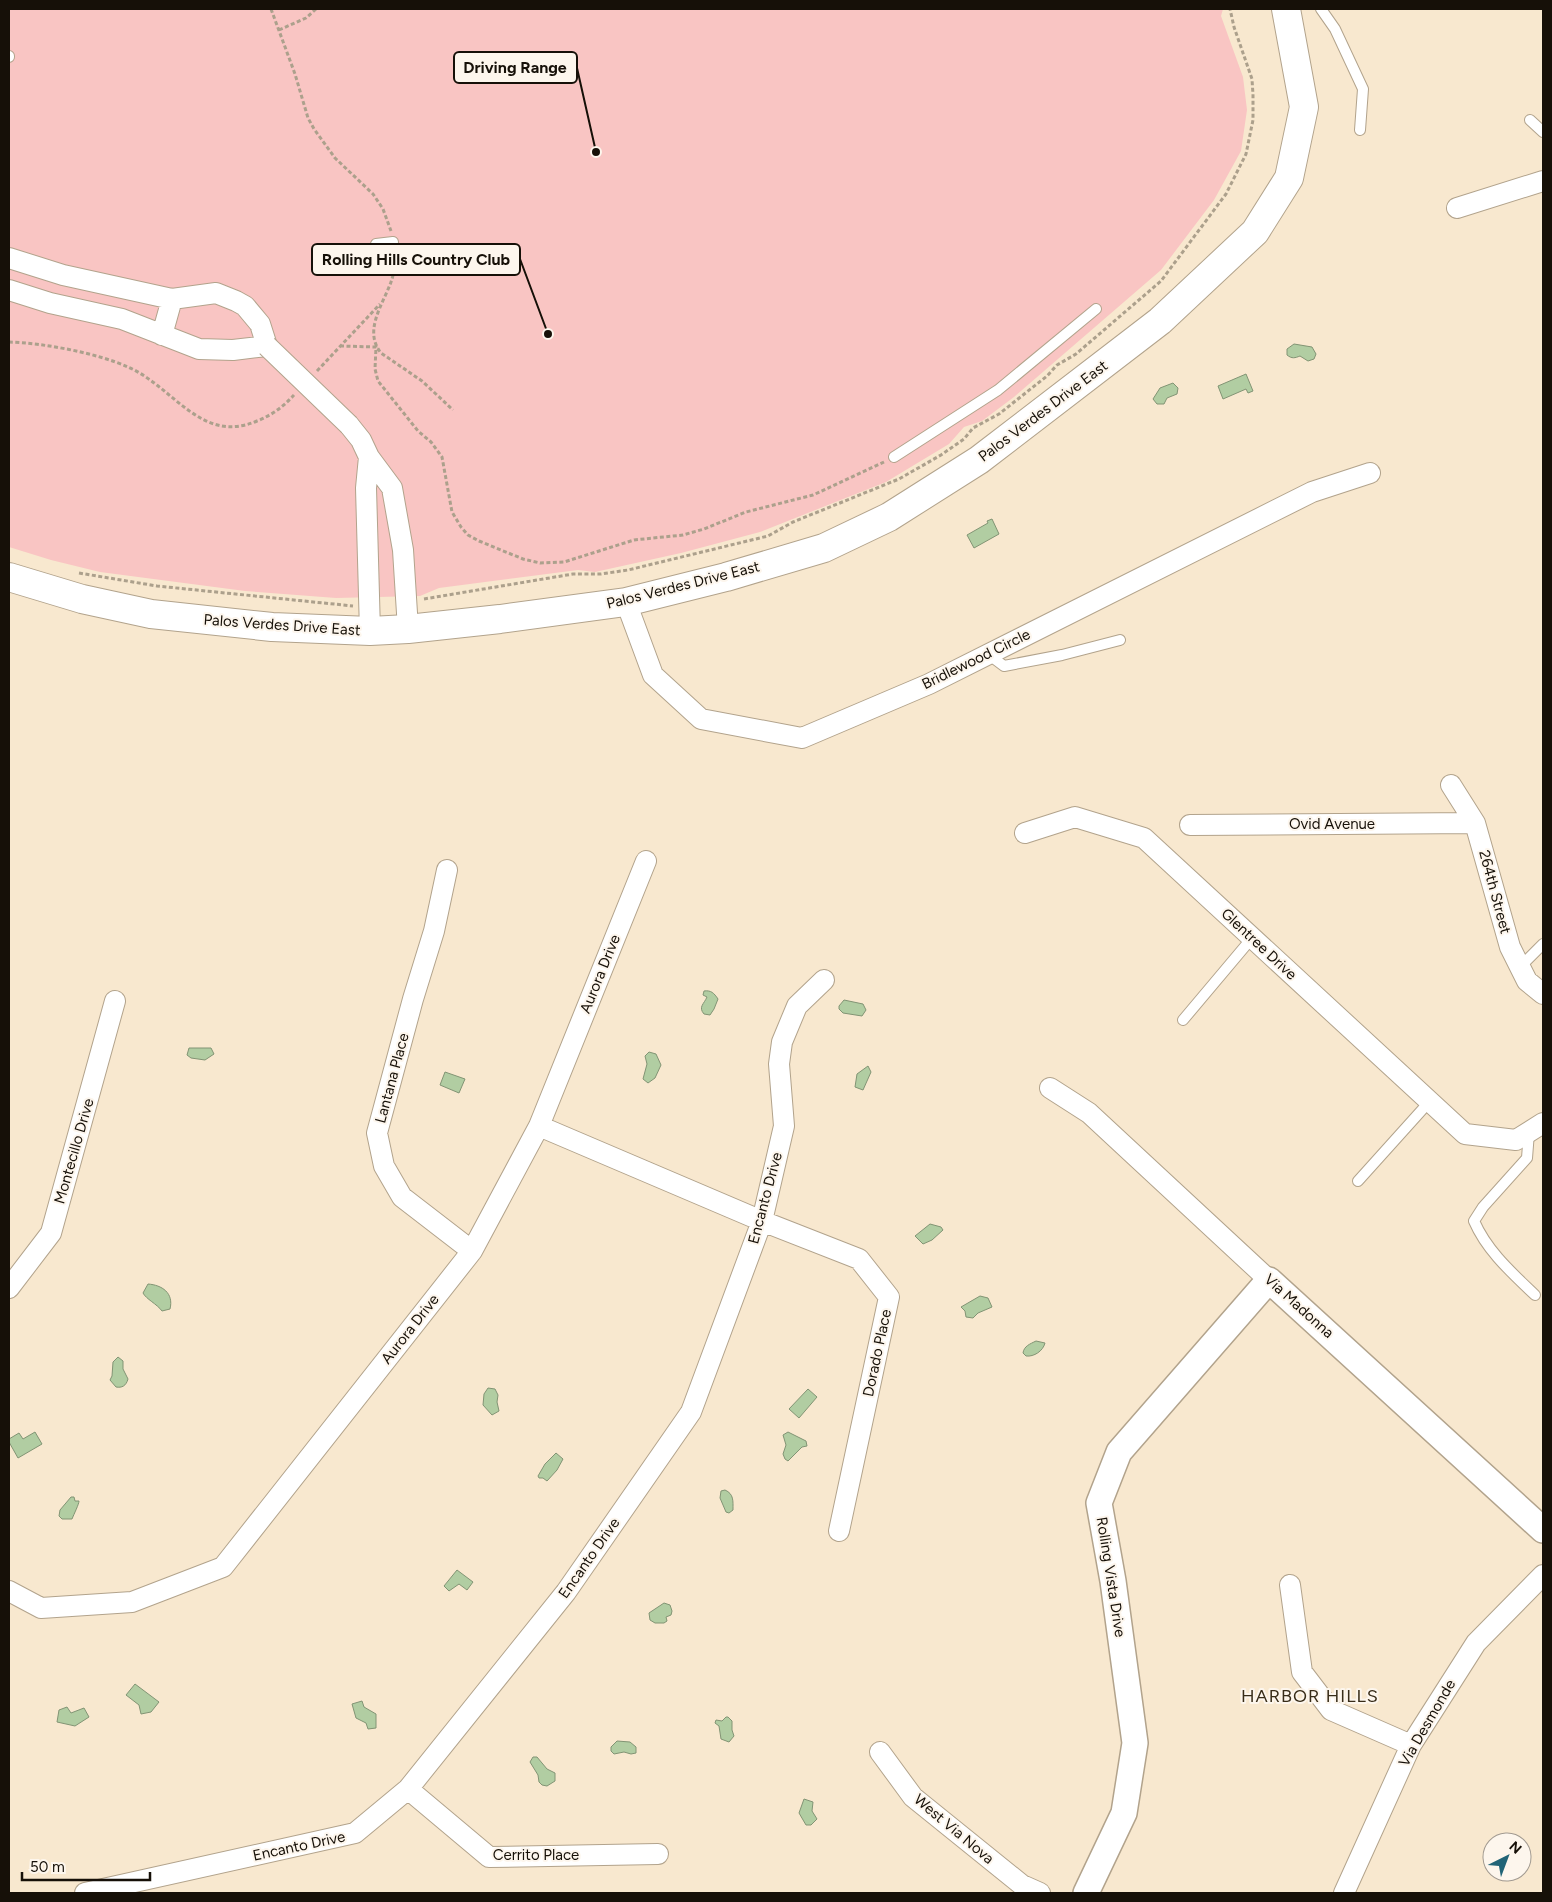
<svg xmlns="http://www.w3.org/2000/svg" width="1552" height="1902" font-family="Figtree,sans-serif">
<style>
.green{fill:#f9c5c3}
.water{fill:#b1cda2;stroke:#829474}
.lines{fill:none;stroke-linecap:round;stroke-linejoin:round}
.service-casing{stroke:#b2a38c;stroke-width:12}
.minor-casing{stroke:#b2a38c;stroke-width:22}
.tertiary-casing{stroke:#b2a38c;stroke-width:28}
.secondary-casing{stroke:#b2a38c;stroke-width:30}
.path{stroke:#aca08c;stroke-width:3;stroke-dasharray:4 2.5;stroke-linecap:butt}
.service{stroke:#fff;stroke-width:10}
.minor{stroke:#fff;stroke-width:20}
.tertiary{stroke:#fff;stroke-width:25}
.secondary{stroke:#fff;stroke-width:28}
.minor-bridge-casing{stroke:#b2a38c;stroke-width:22;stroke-linecap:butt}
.minor-bridge{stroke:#fff;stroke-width:20}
.labels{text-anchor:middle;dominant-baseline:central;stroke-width:4;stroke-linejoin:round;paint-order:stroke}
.street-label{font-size:15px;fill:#161008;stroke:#fdf6ed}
.quarter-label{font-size:18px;letter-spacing:1px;fill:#382c18;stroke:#fdf6ed}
.leader{fill:none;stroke:#161008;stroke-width:2}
.callout-dot{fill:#161008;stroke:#fdf6ed;stroke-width:2}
.callout{fill:#fdf6ed;stroke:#161008;stroke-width:2}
.callout-label{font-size:16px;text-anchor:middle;font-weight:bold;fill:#161008}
</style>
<rect width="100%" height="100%" fill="#f8e8cf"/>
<!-- green -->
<path class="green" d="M 9,9 L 1223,9 L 1221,16 L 1243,77 L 1247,110 L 1241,151 L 1214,200 L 1161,270 L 1014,397 L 982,421 L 964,427 L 949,444 L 886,482 L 760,532 L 681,553 L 595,572 L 578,570 L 439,588 L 420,596 L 336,598 L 245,591 L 100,572 L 51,560 L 9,547 Z"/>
<!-- water -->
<path class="water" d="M 1294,344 L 1312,347 L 1316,354 L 1314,359 L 1308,361 L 1300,356 C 1295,358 1292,359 1287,355 L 1287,349 Z
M 1246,374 L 1253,391 L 1248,393 L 1246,389 L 1223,399 L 1218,386 Z
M 1173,383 L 1178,388 L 1177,394 L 1167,398 L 1164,404 L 1157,404 L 1153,399 L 1160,388 Z
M 992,519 L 999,534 L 974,548 L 967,535 L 988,523 L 987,521 Z
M 704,991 C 711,990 714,993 718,999 L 714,1009 L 710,1015 L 704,1014 C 698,1007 704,1004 707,997 L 703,995 Z
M 844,1000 L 863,1004 L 866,1010 L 862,1016 L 843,1013 L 839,1009 L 839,1006 Z
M 189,1048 L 211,1048 L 214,1054 L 205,1060 L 191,1058 L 187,1055 Z
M 649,1052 L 656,1054 L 661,1065 L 655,1078 L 648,1083 L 643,1079 L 647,1064 L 645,1056 Z
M 868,1066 L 871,1072 L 863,1090 L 855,1087 L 857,1074 Z
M 445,1072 L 465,1079 L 459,1093 L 440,1085 Z
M 930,1224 L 941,1227 L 943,1230 L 932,1240 L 923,1244 L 915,1236 Z
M 148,1284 C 162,1285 174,1293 170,1309 L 162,1311 C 157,1304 146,1299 143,1293 Z
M 980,1296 L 988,1298 L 992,1307 L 978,1313 L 973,1318 L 966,1317 L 965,1311 L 961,1307 Z
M 1036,1341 L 1045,1343 C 1043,1351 1034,1357 1026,1356 L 1023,1353 C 1024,1346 1030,1344 1036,1341 Z
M 118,1357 L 123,1361 L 123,1369 L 128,1379 C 126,1386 122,1388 116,1387 L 110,1380 L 112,1376 L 113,1362 Z
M 488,1388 L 495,1389 L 498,1395 L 497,1402 L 499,1411 L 492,1415 L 483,1405 L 484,1394 Z
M 808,1389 L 817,1397 L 799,1418 L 789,1409 Z
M 35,1432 L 42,1444 L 18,1458 L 9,1442 L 9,1439 L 19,1433 L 23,1439 Z
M 788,1432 L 806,1441 L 807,1446 L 802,1447 L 788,1461 L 785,1459 L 783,1454 L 786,1445 L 783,1435 Z
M 556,1453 L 563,1459 L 557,1470 L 547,1481 L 543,1478 L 539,1478 L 538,1476 L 545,1464 Z
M 725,1490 C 734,1494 733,1501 733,1510 L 729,1513 L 726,1512 L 720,1498 L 721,1491 Z
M 71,1497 L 74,1497 L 75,1501 L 79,1501 C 79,1504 74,1514 72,1519 L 62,1519 L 59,1516 L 60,1510 Z
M 457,1570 L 473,1582 L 467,1590 L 459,1584 L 449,1591 L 444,1586 Z
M 664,1603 L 670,1605 L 672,1611 L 671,1615 L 666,1617 L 667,1621 L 664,1623 L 655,1623 L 650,1620 L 649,1613 Z
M 135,1684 L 159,1702 L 151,1712 L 141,1714 L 139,1705 L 126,1695 Z
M 362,1701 L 364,1707 L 376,1714 L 376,1728 L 368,1729 L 366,1723 L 356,1718 L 352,1704 Z
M 67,1707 L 71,1713 L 84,1708 L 89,1717 L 75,1726 L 57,1722 L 59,1710 Z
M 726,1717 L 728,1717 L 732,1721 L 732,1730 L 734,1736 L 729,1742 L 721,1739 L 719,1726 L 715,1723 L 716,1720 L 722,1721 Z
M 617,1741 L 630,1742 L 636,1747 L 636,1753 L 631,1754 L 624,1752 L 614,1754 L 611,1751 L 611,1747 Z
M 533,1757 L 537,1757 L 547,1769 L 555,1773 L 555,1781 L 547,1786 L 542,1785 L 539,1782 L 538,1775 L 530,1762 Z
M 804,1799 L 813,1802 L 812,1811 L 817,1819 L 811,1825 L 806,1825 L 799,1813 Z"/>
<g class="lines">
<!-- service casing -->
<g class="service-casing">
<path id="service" d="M 1321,9 L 1335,29 L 1363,89 L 1360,130
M 9,57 L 9,56
M 1530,120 L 1543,132
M 376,244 L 393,242
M 894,457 L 998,390 L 1096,309
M 988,654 L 1004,666 L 1062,655 L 1120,640
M 1520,967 L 1543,944
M 1183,1020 L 1252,938
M 1529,1132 L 1527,1158 L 1483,1207 L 1474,1221 C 1487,1251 1512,1273 1535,1295
M 1358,1181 L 1430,1101"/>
</g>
<!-- minor casing -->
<g class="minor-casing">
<path id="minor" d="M 1457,208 L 1543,181
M 9,258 L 63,275 L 172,299 L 216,293 L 236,301 L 245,306 L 260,324 L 267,346 L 233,350 L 199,349 L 122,319 L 50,303 L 9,290
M 162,335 L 172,299
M 349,425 L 361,440 L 369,457 L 392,488 L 403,550 L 408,629
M 369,457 L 366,488 L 370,631
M 626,602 L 653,675 L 701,719 L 802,738 L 929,684 L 1312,492 L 1370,473
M 1451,785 L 1475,823 L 1510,947 L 1527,981 L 1543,994
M 1190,825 L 1475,823
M 1025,833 L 1075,817 L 1144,838 L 1465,1134 L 1516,1140 L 1543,1123
M 447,870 L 434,931 L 413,999 L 377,1133 L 384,1166 L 402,1197 L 472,1251
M 1050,1088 L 1089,1113 L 1269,1280
M 539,1126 L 762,1221 L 859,1259 L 889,1297 L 839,1531
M 9,1288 L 51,1233 L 115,1001
M 1290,1585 L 1302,1672 L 1331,1710 L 1411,1745
M 9,1591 L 41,1608 L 132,1602 L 223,1567 L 472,1251 L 539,1126 L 646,861
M 880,1752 L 913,1797 L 1022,1885 L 1040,1893
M 408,1789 L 489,1857 L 658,1854
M 85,1893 L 355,1833 L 408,1789 L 566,1592 L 691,1412 L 762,1221 L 784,1126 L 779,1064 L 782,1042 L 797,1006 L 824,980
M 1344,1893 L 1411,1745 L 1476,1643 L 1543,1575"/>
</g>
<!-- tertiary casing -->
<g class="tertiary-casing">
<path id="tertiary" d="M 1086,1893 L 1124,1813 L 1135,1743 L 1113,1581 L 1099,1503 L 1119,1452 L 1269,1280 L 1543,1530"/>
</g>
<!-- secondary casing -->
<g class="secondary-casing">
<path id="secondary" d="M 9,577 L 82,599 L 151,614 L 272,627 L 370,631 L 408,629 L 500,619 L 626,602 L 726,577 L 824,548 L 889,517 L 979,460 L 1160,321 L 1255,232 L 1289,178 L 1304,107 L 1286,9"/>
</g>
<!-- path -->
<path class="path" d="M 271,9 L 295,74 L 308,118 L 314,129 L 335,158 L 373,194 L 383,209 L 391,231
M 279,30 L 306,18 L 316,9
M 394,255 C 395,264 394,274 391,282 C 383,304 363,331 381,353 L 422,381 L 453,410
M 9,342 C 43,343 97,353 128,367 C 174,387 201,445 257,421 C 272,415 283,407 294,395
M 340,346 L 376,347 L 375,369 L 378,381 L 418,431 L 431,442 L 442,457 L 452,512 L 461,527 L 468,535 L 479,541 L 523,559 L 540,563 L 564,562 L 634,540 L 683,535 L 704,529 L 746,512 L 813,495 L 884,462
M 317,371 L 380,304
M 79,573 L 157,586 L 353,606
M 424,599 L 573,574 L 601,574 L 628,570 L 768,536 L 793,522 L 899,479 L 941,455 L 964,439 L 973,428 L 999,414 L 1047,376 L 1057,365 L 1076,354 L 1161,281 L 1226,194 L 1246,154 L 1253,120 L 1253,95 L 1252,79 L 1234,27 L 1230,9"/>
<!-- service -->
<use href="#service" class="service"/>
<!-- minor -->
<use href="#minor" class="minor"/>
<!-- tertiary -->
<use href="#tertiary" class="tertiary"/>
<!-- secondary -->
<use href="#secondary" class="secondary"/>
<!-- minor-bridge casing -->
<g class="minor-bridge-casing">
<path id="minor-bridge" d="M 267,346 L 349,425"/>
</g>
<!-- minor-bridge -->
<use href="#minor-bridge" class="minor-bridge"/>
</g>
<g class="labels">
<!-- street labels -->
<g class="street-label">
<text transform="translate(1043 411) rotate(-37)">Palos Verdes Drive East</text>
<text transform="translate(683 585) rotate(-14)">Palos Verdes Drive East</text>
<text transform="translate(282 625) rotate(4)">Palos Verdes Drive East</text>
<text transform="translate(976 659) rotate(-26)">Bridlewood Circle</text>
<text x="1332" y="824">Ovid Avenue</text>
<text transform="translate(1495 892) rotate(75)">264th Street</text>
<text transform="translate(1259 944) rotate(43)">Glentree Drive</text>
<text transform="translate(600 974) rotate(-68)">Aurora Drive</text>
<text transform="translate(392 1078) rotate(-75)">Lantana Place</text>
<text transform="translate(74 1151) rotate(-74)">Montecillo Drive</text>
<text transform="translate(765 1198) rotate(-75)">Encanto Drive</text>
<text transform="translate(1299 1306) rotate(42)">Via Madonna</text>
<text transform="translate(410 1329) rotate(-52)">Aurora Drive</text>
<text transform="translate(877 1353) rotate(-78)">Dorado Place</text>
<text transform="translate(589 1558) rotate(-55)">Encanto Drive</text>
<text transform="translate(1111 1577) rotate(81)">Rolling Vista Drive</text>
<text transform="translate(1427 1723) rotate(-60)">Via Desmonde</text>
<text transform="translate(954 1829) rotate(40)">West Via Nova</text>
<text transform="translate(299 1846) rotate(-12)">Encanto Drive</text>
<text x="536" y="1855">Cerrito Place</text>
</g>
<!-- quarter labels -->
<g class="quarter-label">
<text x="1310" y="1696">HARBOR HILLS</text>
</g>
</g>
<!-- callouts -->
<path class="leader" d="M596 152L577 68M548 334L520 259"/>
<g class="callout-dot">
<circle cx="596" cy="152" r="5"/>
<circle cx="548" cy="334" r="5"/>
</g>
<g class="callout">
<rect x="454" y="52" width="123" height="31" rx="5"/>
<rect x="312" y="244" width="208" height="31" rx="5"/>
</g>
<g class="callout-label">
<text x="515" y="73">Driving Range</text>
<text x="416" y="265">Rolling Hills Country Club</text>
</g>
<!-- border -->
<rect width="1552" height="1902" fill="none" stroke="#161008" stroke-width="20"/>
<!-- north arrow -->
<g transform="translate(1507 1857) rotate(42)"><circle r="24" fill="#fdf6ed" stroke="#a19a91"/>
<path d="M0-4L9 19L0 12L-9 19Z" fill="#216477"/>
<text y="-8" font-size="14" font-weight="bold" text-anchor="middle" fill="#161008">N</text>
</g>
<!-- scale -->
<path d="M22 1872v8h128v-8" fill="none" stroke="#161008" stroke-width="2.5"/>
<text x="30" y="1872" font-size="15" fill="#161008" stroke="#fdf6ed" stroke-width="4" paint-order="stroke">50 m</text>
</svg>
